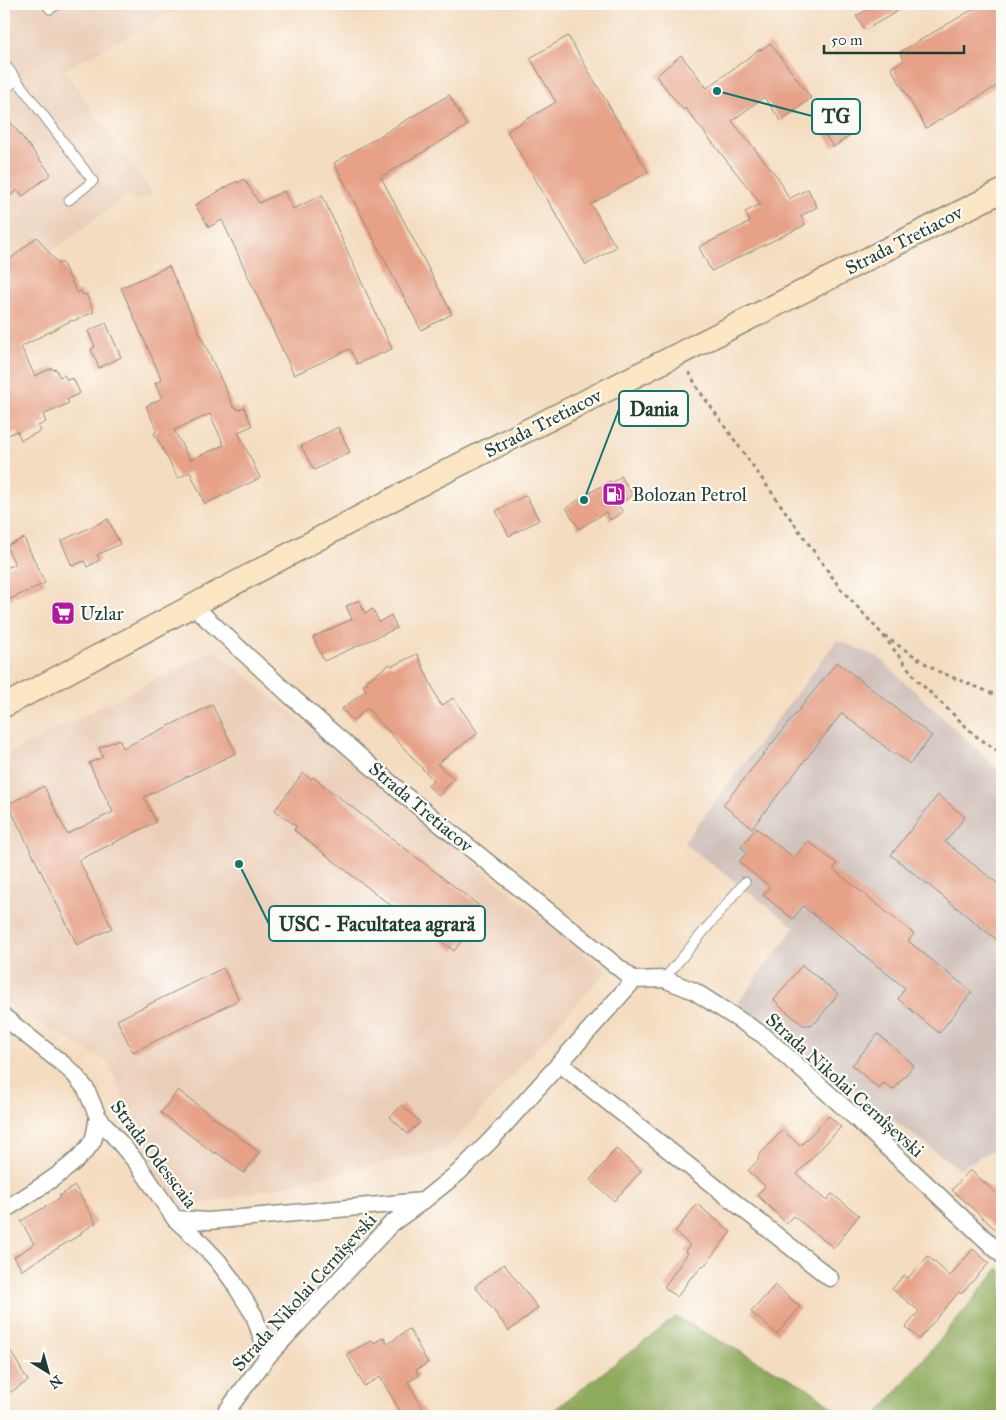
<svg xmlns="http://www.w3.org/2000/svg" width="1006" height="1420" font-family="'IM FELL Great Primer',serif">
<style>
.built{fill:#ebceb8}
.industrial{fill:#cfc0ba}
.forest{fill:#8eaa5c;stroke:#567448}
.building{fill:#e6a187;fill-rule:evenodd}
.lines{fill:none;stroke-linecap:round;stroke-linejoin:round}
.lane-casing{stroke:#8a8c7a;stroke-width:11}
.street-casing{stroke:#8a8c7a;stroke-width:19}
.secondary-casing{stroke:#8a8c7a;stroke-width:25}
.path{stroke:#8a8c7a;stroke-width:3;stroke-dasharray:4 4;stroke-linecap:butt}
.lane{stroke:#fff;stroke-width:9}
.street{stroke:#fff;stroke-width:16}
.secondary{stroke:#fce6c4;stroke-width:22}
.labels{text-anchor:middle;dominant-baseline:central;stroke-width:4.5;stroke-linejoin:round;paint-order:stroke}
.street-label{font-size:19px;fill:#1f3d34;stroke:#fdfcf7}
.poi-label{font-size:19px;fill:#1f3d34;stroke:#fdfcf7;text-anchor:start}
.leader{fill:none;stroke:#0f766e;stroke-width:2}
.callout-dot{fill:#0f766e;stroke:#fdfcf7;stroke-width:2}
.callout{fill:#fdfcf7;stroke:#0f766e;stroke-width:2}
.callout-label{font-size:20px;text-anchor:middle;font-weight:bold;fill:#1f3d34}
</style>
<rect width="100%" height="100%" fill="#fdfcf7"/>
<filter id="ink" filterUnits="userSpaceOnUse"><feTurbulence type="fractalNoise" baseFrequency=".02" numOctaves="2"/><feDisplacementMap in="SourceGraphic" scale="10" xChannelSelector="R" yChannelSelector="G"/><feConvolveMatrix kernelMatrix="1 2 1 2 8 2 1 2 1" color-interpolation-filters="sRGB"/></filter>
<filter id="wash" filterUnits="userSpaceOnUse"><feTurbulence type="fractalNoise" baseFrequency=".0096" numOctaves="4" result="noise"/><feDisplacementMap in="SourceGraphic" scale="20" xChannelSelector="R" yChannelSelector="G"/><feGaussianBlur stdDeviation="1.12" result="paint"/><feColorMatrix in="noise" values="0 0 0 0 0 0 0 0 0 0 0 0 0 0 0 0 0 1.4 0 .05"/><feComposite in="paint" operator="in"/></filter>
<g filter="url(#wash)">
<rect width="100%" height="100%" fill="#f4dcc0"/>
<!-- built -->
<path class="built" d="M 4,4 L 188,4 L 64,70 L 152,193 L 136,202 L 129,194 L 23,273 L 4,278 Z
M 214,650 L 606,971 L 448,1148 L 185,1208 L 171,1203 L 108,1063 L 4,1002 L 4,756 Z"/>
<!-- industrial -->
<path class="industrial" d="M 837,640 L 878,657 L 1002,773 L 1002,1144 L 959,1169 L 738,1003 L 795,927 L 684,843 Z"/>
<!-- forest -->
<path class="forest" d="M 999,1268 L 1002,1273 L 1002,1416 L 876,1416 Z
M 676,1317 L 808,1388 L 844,1416 L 546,1416 Z"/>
<g id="blocks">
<!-- building -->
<path class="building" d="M 877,4 L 910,4 L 865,30 L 856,16 Z
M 982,4 L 1002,4 L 1002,83 L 926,128 L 891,68 L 904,60 L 900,52 Z
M 568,36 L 648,172 L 591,204 L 616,247 L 586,265 L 507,131 L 556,102 L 530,58 Z
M 770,43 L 811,98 L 781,121 L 764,97 L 732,121 L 779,179 L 789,199 L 808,189 L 817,207 L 801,216 L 805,225 L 711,271 L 699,247 L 750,222 L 745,212 L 761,204 L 685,108 L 683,110 L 656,76 L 681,55 L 707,88 L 760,49 L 761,50 Z
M 449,95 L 467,126 L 381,177 L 452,314 L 421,330 L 334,163 Z
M 835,107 L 852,134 L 833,147 L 816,120 Z
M 4,114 L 51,174 L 23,196 L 18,190 L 4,201 Z
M 244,179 L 259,203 L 284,191 L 293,209 L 322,195 L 392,349 L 357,364 L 350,349 L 294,375 L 222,220 L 209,227 L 195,205 L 237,181 L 238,183 Z
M 37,237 L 58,264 L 62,262 L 77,293 L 81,291 L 83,295 L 86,294 L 94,312 L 73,321 L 72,320 L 21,347 L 35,376 L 52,368 L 53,370 L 56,369 L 60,377 L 64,375 L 67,380 L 73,378 L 80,393 L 67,400 L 69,403 L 43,415 L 46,422 L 38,426 L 41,431 L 21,440 L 17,431 L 4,437 L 4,264 Z
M 169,266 L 234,408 L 236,407 L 238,410 L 244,407 L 252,426 L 238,432 L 260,478 L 205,504 L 190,472 L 178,478 L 154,433 L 157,431 L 146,406 L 162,398 L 155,383 L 162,380 L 121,288 ZM 210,414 L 224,445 L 190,460 L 174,430 Z
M 106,323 L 121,357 L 99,368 L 91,349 L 95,347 L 88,331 Z
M 338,427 L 350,452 L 314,470 L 301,446 Z
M 621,476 L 633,495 L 618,505 L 623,512 L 610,520 L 606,512 L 579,529 L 566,508 L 591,492 L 610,481 L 612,483 Z
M 526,495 L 539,520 L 509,536 L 496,511 Z
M 108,519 L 120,544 L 97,555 L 100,560 L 87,567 L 84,561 L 72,566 L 61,541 Z
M 24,538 L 45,583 L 4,602 L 4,569 L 15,564 L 6,546 Z
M 359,600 L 365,613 L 373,609 L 379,622 L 391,615 L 397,628 L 324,661 L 313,637 L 352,619 L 346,606 Z
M 417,654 L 441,706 L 453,698 L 478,733 L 437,764 L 454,779 L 439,796 L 428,786 L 433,780 L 367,708 L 353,721 L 342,709 L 366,690 L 363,685 L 367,683 L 366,681 L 390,664 L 392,666 Z
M 837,662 L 932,736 L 910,764 L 895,753 L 894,754 L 842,713 L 752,828 L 723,805 Z
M 212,705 L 236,753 L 144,797 L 156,822 L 79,860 L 112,928 L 77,945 L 8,804 L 44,786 L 67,834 L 113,812 L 89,763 L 103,757 L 99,748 L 119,739 L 123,748 Z
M 303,773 L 311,779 L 313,777 L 478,905 L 475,908 L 483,913 L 454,951 L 432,934 L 430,936 L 294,830 L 296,826 L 275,810 Z
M 938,795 L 965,817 L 945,842 L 1002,887 L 1002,944 L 891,855 Z
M 756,828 L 794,858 L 808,841 L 837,864 L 833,869 L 914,934 L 908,941 L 972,992 L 939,1033 L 898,999 L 905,988 L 803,906 L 793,919 L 763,895 L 770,887 L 739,862 L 747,852 L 741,847 Z
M 802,965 L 838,994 L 816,1022 L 809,1025 L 803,1025 L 777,1004 L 778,1003 L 774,1000 Z
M 223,968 L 239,1000 L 133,1052 L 117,1020 Z
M 878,1034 L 914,1065 L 893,1090 L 884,1083 L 879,1089 L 852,1065 Z
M 178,1090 L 259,1152 L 244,1173 L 216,1152 L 215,1154 L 161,1113 Z
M 402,1105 L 420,1122 L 408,1134 L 390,1117 Z
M 829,1116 L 841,1127 L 797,1174 L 826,1201 L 832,1194 L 859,1215 L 834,1248 L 793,1216 L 786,1223 L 757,1195 L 765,1186 L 748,1171 L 759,1159 L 757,1157 L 783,1130 L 800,1146 Z
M 616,1149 L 641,1171 L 614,1201 L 590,1180 Z
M 970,1170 L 1002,1198 L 1002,1235 L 952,1190 Z
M 75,1186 L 96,1223 L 81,1232 L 81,1234 L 22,1270 L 14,1257 L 34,1244 L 21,1221 L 60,1198 L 59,1196 Z
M 697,1204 L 731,1232 L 704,1266 L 703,1265 L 693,1277 L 692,1276 L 677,1297 L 664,1287 L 688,1253 L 685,1251 L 690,1245 L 675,1232 Z
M 973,1249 L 989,1263 L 961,1294 L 959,1292 L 919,1339 L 906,1327 L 919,1311 L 892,1289 L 904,1275 L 908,1278 L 928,1256 L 950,1276 Z
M 504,1264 L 538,1308 L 509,1331 L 475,1286 Z
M 775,1285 L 800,1307 L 777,1334 L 751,1312 Z
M 409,1329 L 428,1363 L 416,1370 L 419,1376 L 408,1382 L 427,1416 L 403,1416 L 380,1377 L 364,1386 L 347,1354 L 372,1340 L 374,1343 L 384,1337 L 388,1344 Z
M 4,1340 L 28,1381 L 4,1396 Z"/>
</g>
</g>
<g filter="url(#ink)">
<use href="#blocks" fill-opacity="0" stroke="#8a8c7a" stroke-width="1"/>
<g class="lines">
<!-- lane casing -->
<g class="lane-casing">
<path id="lane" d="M 46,4 L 50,9 L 58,4
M 4,63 L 93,181 L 69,200
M 4,90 L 17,80
M 664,979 L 745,882"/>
</g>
<!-- street casing -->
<g class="street-casing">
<path id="street" d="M 192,605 L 293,698 L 403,794 L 634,980
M 4,1017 L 64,1065 L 74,1074 L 86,1089 L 98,1117 L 137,1163 L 175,1219 L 196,1238 L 218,1261 L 232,1280 L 254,1315 L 268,1356
M 559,1063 L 830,1278
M 4,1210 C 29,1194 80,1165 93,1140 C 96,1133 96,1124 98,1117
M 175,1219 L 209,1221 L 423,1201 L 459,1172 L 491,1140 L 634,980 L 664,979 L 694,991 L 763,1035 L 858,1120 L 1002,1255
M 223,1416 L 268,1356 L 391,1224 L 423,1201"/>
</g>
<!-- secondary casing -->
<g class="secondary-casing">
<path id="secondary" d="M 4,706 L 429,480 L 1002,191"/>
</g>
<!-- path -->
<path class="path" d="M 689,372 L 698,389 L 840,588 L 882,634 L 918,681 L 976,736 L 1002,754
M 884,636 L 937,671 L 989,692 L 1002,699"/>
<!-- lane -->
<use href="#lane" class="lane"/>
<!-- street -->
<use href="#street" class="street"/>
<!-- secondary -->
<use href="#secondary" class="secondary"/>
</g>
</g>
<!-- icons -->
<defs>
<g id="fuel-square" transform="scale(1.25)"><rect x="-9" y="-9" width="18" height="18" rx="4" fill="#b5179e" stroke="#fdfcf7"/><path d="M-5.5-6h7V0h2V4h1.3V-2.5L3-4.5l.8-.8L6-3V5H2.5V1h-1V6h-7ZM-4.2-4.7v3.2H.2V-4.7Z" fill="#fff"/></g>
<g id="supermarket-square" transform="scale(1.25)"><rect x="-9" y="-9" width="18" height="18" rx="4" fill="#b5179e" stroke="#fdfcf7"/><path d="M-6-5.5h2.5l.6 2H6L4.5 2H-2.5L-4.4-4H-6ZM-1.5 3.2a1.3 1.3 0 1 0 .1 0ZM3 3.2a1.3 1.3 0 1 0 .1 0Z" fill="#fff"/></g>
</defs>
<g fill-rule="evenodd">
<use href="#fuel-square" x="614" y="494"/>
<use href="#supermarket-square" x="63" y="613"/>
</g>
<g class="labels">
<!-- street labels -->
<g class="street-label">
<text transform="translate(904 240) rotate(-27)">Strada Tretiacov</text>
<text transform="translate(543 423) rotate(-27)">Strada Tretiacov</text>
<text transform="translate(421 807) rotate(40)">Strada Tretiacov</text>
<text transform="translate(845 1085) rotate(42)">Strada Nikolai Cernîșevski</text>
<text transform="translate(154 1154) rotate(53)">Strada Odesscaia</text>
<text transform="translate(304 1292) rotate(-48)">Strada Nikolai Cernîșevski</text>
</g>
<!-- poi labels -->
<g class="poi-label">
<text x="632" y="494">Bolozan Petrol</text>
<text x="80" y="613">Uzlar</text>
</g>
</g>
<!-- callouts -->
<path class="leader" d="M717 91L812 116M584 500L619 409M239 864L269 924"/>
<g class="callout-dot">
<circle cx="717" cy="91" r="5"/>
<circle cx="584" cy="500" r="5"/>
<circle cx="239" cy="864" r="5"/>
</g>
<g class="callout">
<rect x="812" y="99" width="48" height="35" rx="5"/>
<rect x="619" y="391" width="69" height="35" rx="5"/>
<rect x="269" y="906" width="216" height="35" rx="5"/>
</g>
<g class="callout-label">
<text x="836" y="123">TG</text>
<text x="654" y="416">Dania</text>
<text x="377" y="931">USC - Facultatea agrară</text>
</g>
<!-- margin -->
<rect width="1006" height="1420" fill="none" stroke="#fdfcf7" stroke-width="20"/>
<!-- north arrow -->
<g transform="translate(48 1372) rotate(143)" stroke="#fdfcf7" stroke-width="4" paint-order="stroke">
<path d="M0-4L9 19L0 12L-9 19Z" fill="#1f3d34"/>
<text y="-8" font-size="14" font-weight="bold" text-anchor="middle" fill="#1f3d34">N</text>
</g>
<!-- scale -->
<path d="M824 45v8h140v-8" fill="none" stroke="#1f3d34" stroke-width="2.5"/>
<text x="831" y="45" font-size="15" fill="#1f3d34" stroke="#fdfcf7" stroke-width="4" paint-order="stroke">50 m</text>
</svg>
